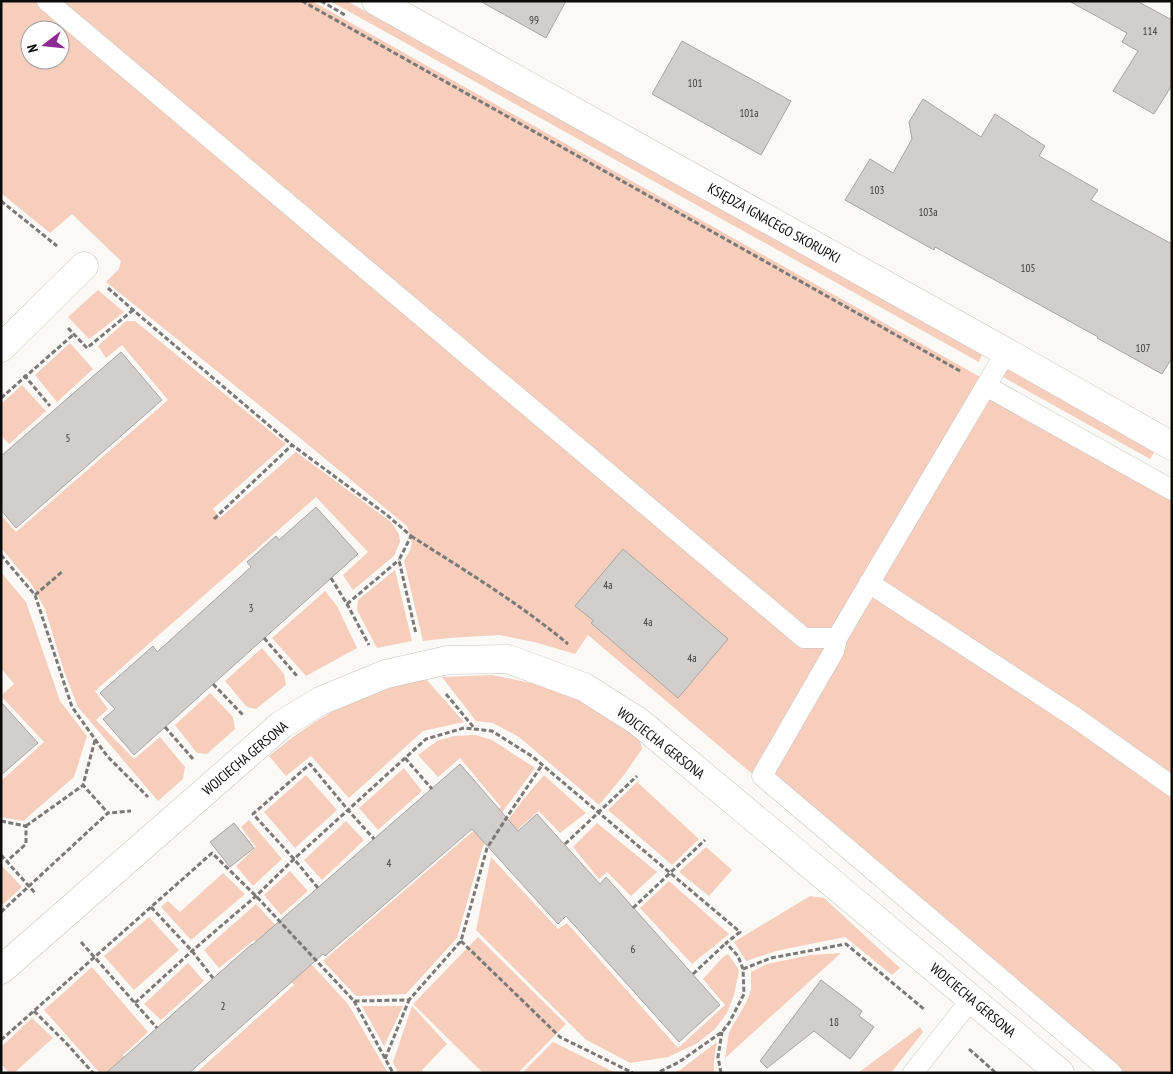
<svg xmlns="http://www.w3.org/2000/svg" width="1173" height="1074" font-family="'PT Sans Narrow',sans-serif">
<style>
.green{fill:#f7cdbb;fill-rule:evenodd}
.building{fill:#d1cecc;stroke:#a7a5a3}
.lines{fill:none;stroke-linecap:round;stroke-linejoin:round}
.service-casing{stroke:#c5c4c1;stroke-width:21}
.minor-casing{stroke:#c5c4c1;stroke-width:29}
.tertiary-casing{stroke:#c5c4c1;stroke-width:29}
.path{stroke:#7a7977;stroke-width:3;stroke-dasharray:5 2.5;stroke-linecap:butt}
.service{stroke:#fff;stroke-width:20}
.minor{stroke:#fff;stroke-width:28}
.tertiary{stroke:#fff;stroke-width:28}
.labels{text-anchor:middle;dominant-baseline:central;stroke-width:4;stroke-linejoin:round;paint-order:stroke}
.number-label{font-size:11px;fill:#3c3c3a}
.street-label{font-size:14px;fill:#0b0b0a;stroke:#fff}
</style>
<rect width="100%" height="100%" fill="#faf9f6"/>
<!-- green -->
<path class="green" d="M 1,1 L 312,1 L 1172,485 L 1172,1073 L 1106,1073 L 588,635 L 575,654 L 538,643 L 499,635 L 449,638 L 423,641 L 404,561 C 414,544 413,545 407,526 L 284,425 L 106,282 L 119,269 L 121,261 L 72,214 L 50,233 L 1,193 ZM 30,30 L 60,30 L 60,60 L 30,60 Z
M 330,1 L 347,1 L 982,354 L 979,362 Z
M 98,290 L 124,312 L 89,339 L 68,317 Z
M 126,321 L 135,321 L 286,444 L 213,509 L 220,518 L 296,452 L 391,522 L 399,534 L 400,542 L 394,556 L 353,590 L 343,575 L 368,552 L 316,497 L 95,691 L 108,709 L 96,720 L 134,759 L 160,737 L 185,767 L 183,779 L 158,801 L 78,707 L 64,671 L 45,609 L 32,585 L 1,548 L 1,515 L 16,532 L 168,400 L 122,345 L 106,358 L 98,346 Z
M 70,343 L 93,369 L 57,402 L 35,375 Z
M 1007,369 L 1155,451 L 1150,459 L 1003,377 Z
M 22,385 L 46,411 L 9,444 L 1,435 L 1,404 Z
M 395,570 L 412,641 L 377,648 L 357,610 L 358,600 Z
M 1,572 L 26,602 L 60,701 L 87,736 L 74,777 L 23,821 L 1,817 L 1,781 L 44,742 L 1,696 L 14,684 L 1,668 Z
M 325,591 L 337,606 L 357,648 L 306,676 L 272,638 Z
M 262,648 L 284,674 L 286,685 L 256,709 L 247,707 L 225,681 Z
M 492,675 L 541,685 L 582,700 L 639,737 L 642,749 L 624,775 L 599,805 L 519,737 L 493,723 L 476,721 L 442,677 Z
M 426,679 L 464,722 L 423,731 L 349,798 L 311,756 L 286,776 L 269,756 C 303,728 339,704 381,689 C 395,685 411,682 426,679 Z
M 210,693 L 233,717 L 235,729 L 207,754 L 197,753 L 175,725 Z
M 475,735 L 492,740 L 535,768 L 498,818 L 482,849 L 457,938 L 406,994 L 356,996 L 323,961 L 501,807 L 460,758 L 438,777 L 418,755 L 437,741 L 454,736 Z
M 404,768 L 422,791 L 378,830 L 359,808 Z
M 306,775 L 337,810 L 295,848 L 264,812 Z
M 544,775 L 586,813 L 560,833 L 539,811 L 491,852 L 504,826 L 522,801 Z
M 637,782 L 699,839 L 672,865 L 608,810 Z
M 249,820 L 282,859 L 253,886 L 236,866 L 256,847 L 241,827 Z
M 346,821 L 364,840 L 322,880 L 304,860 Z
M 597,823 L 657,872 L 631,896 L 607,872 L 599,879 L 573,847 Z
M 706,847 L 732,870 L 709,896 L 679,872 Z
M 491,857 L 558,929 L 567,923 L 678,1048 L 725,1005 L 703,979 L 722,958 L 728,954 L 739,970 L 734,995 L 727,1013 L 715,1029 L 696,1044 L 668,1057 L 630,1063 L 585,1039 L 476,930 Z
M 1,865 L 22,887 L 1,906 Z
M 290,871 L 308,891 L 281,915 L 264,895 Z
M 223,873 L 245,894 L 191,940 L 161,907 L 168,901 L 180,912 Z
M 669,881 L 729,934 L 692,964 L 640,908 Z
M 810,896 L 824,898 L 900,968 L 892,975 L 845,937 L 776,951 L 746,961 L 734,942 Z
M 256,904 L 348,1004 L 388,1073 L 196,1073 L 294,985 L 254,940 L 219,968 L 204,950 Z
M 149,917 L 179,950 L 134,990 L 104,956 Z
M 478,937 L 566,1024 L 518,1073 L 483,1073 L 413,1004 Z
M 841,953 L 725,1058 L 729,1032 L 746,1003 L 751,990 L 751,972 L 767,964 L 810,955 Z
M 188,963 L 204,981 L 161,1020 L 144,1004 Z
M 92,967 L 148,1032 L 123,1055 L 139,1073 L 100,1073 L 44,1010 Z
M 362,1006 L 403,1006 L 384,1046 Z
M 412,1006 L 447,1044 L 422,1070 L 424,1073 L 398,1073 L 393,1062 Z
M 32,1018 L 53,1038 L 14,1073 L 9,1073 L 1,1064 L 1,1047 Z
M 920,1027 L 923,1032 L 891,1073 L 858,1073 Z
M 553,1042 L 616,1073 L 522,1073 Z
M 717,1042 L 714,1061 L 714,1073 L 672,1073 L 680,1070 Z"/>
<!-- building -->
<path class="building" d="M 480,1 L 566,1 L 546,38 Z
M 1069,1 L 1137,1 L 1172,20 L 1172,85 L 1154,114 L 1113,91 L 1138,51 L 1122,42 L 1127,33 Z
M 682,41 L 791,101 L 761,155 L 652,94 Z
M 923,99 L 981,137 L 995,114 L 1045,146 L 1039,156 L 1098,190 L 1091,200 L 1172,244 L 1172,358 L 1162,374 L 1097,338 L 1098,337 L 935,247 L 934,250 L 845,200 L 870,159 L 893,173 L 912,139 L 909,122 Z
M 121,352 L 162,400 L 16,528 L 1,510 L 1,456 Z
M 316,507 L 358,554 L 134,755 L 103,719 L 115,709 L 100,693 L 153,646 L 157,652 L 251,567 L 247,562 L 276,536 L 279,540 Z
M 623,549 L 728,639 L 678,698 L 591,623 L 594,621 L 575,606 Z
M 1,702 L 38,743 L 1,775 Z
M 460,764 L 518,831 L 537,814 L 600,884 L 606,877 L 720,1005 L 679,1042 L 566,916 L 558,924 L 472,829 L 325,956 L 323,954 L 189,1073 L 106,1073 L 252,944 L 252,945 Z
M 234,823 L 254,848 L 230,867 L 210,842 Z
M 821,980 L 862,1011 L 859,1016 L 874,1027 L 850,1059 L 814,1031 L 767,1068 L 760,1061 Z"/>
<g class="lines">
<!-- service casing -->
<g class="service-casing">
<path id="service" d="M 47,1 L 804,638 L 837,638 L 1006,352
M 986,386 L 1172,490
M 869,583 L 1076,718 L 1172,786
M 837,638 L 834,651 L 762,776 L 1112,1073
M 913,1073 L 972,998"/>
</g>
<!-- minor casing -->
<g class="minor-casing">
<path id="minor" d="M 1,348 L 84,266
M 1,970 L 281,725 L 320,701 L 386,674 L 448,660 L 508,659 L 584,687 L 639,722 L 1060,1073"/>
</g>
<!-- tertiary casing -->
<g class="tertiary-casing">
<path id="tertiary" d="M 376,1 L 1006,352 L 1172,446"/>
</g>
<!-- path -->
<path class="path" d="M 302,1 L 960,371
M 321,1 L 345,15
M 1,201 L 57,246
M 108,288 L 133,310 L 292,445 L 387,515 L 411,536 L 399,560 L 416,634
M 68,328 L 87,348 L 133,310
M 24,375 L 50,406
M 1,398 L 74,334
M 214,519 L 292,445
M 411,536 C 464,570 519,603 568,644
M 1,555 L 35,595 L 72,707 L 107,756 L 148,797
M 331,578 L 347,604 L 369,645
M 35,595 L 63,571
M 347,604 L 399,560
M 264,638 L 297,676
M 213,684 L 243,715
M 446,694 L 475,729
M 165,727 L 193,759
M 95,740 L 83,785 L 108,813
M 405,758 L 432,789
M 1,821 L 26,826 L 26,844 L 7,861
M 26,826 L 82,786
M 565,844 L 637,776
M 1,855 L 36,894
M 318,888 L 294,859 L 253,814 L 310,764 L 348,810 L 374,839
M 151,907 L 192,951 L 213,978
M 633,908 L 705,840
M 1,912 L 108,813 L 131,811
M 461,941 L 560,1037 L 633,1073
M 81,942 L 157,1028
M 743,969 L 771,958 L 846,944 L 925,1010
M 693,974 L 726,943
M 354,1001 L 393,1073
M 135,1003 L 192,951 L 256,896 L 294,859 L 426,739 L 464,728 L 492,731 L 533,757 L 740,932 L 726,943 L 738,956 L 743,969 L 744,994 L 729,1023 L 722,1032 L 679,1062 L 657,1073
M 34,1011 L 67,1044 L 93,1073
M 1,1040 L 212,853 L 256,896 L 354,1001 L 409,1000 L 461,941 L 487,848 L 509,814 L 542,765
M 969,1049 L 996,1073
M 385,1059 L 409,1000
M 721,1073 L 718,1057 L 722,1032"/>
<!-- service -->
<use href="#service" class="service"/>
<!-- minor -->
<use href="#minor" class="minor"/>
<!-- tertiary -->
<use href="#tertiary" class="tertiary"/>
</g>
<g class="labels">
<!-- number labels -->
<g class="number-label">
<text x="534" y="20">99</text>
<text x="1150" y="31">114</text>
<text x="695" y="83">101</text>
<text x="749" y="113">101a</text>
<text x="877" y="190">103</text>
<text x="928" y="212">103a</text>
<text x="1028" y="268">105</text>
<text x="1143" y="348">107</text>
<text x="68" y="438">5</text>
<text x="608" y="585">4a</text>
<text x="251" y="608">3</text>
<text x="648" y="622">4a</text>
<text x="692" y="658">4a</text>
<text x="389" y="863">4</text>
<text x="633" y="949">6</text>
<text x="223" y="1006">2</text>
<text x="834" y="1022">18</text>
</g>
<!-- street labels -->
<g class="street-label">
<text transform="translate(774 223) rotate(29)">KSIĘDZA IGNACEGO SKORUPKI</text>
<text transform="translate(661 743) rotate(38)">WOJCIECHA GERSONA</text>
<text transform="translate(245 758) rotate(-40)">WOJCIECHA GERSONA</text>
<text transform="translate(973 1000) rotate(40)">WOJCIECHA GERSONA</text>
</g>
</g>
<!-- border -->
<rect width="1173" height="1074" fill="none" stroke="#0b0b0a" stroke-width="5"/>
<!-- north arrow -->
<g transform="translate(45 45) rotate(254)"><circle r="24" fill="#ffffff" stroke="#9d9d9d"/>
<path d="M0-4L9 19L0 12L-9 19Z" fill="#8c2a92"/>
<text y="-8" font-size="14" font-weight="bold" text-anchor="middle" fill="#0b0b0a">N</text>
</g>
</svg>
